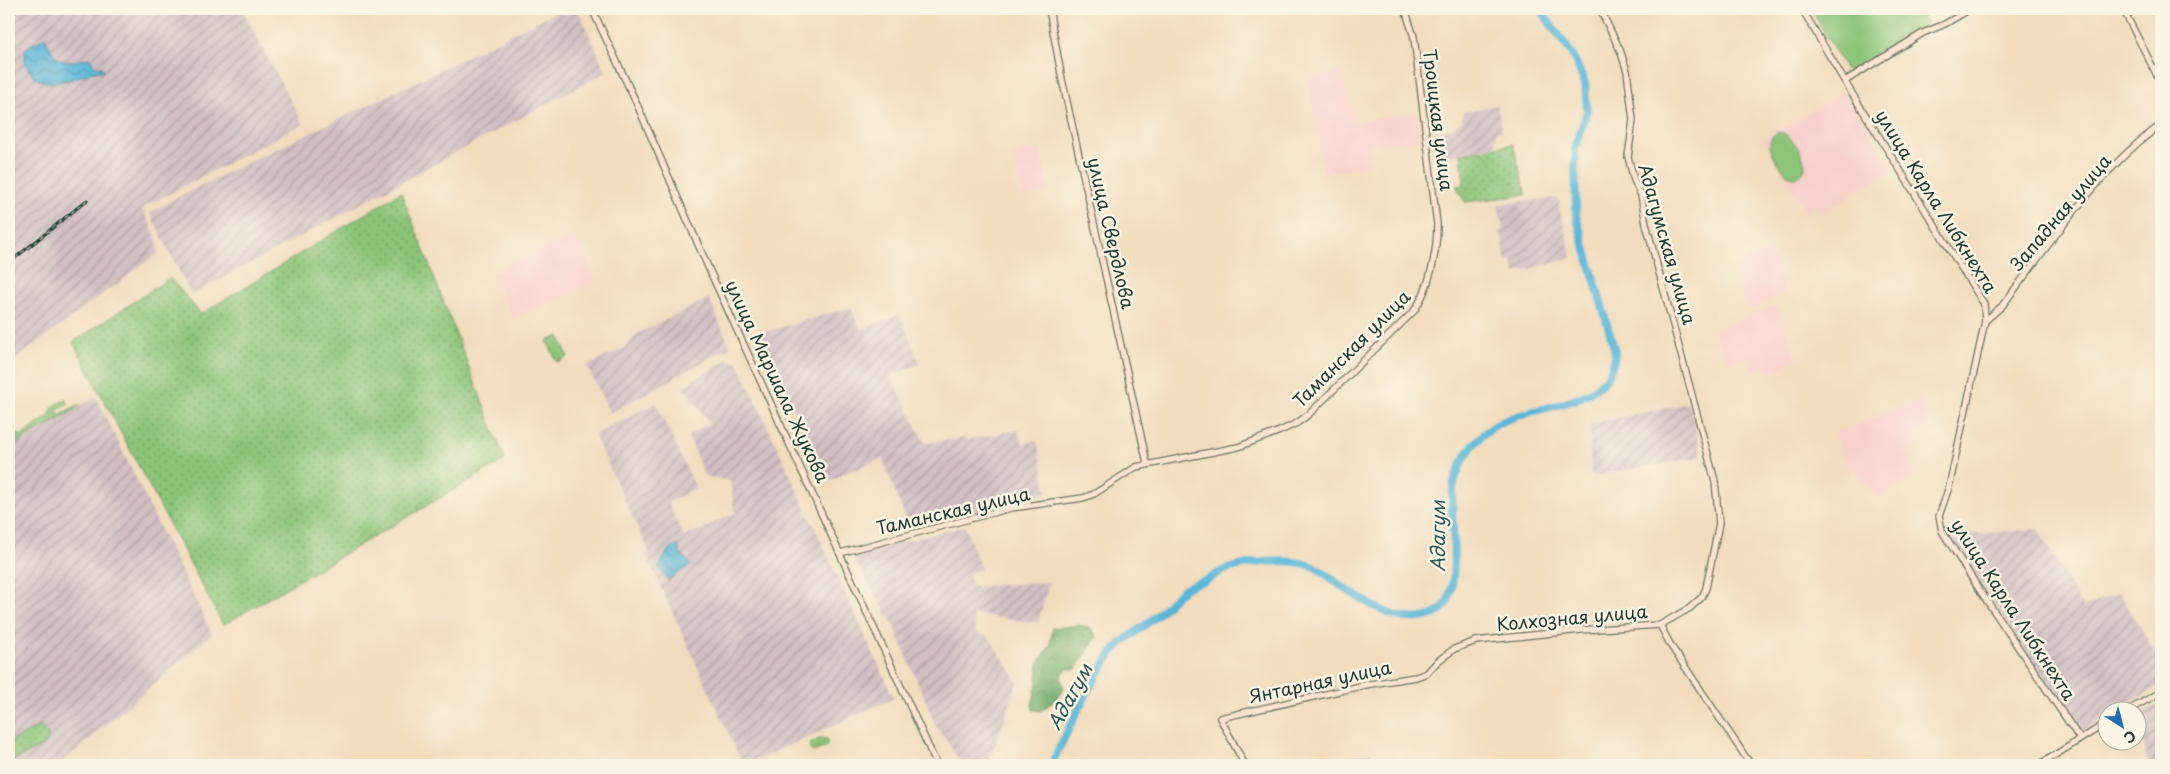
<svg xmlns="http://www.w3.org/2000/svg" width="2170" height="774" font-family="'Playpen Sans',sans-serif">
<style>
.built{fill:#f7d0cc}
.industrial{fill:url(#industrial-furrows)}
.grass{fill:url(#grass-dots);stroke:#568156}
.forest{fill:url(#forest-crowns);stroke:#48744e}
.park{fill:#8cc579;stroke:#568156}
.water{fill:url(#water-waves);stroke:#3c7a86}
.lines{fill:none;stroke-linecap:round;stroke-linejoin:round}
.river{stroke:#5ab6d8;stroke-width:8}
.secondary-casing{stroke:#687564;stroke-width:8}
.secondary{stroke:#fde4d0;stroke-width:5.5}
.rail-casing{stroke:#1f3d34;stroke-width:3}
.rail{stroke:#fcf5e5;stroke-width:1;stroke-dasharray:4;stroke-linecap:butt}
.labels{text-anchor:middle;dominant-baseline:central;stroke-width:5;stroke-linejoin:round;paint-order:stroke}
.street-label{font-size:18px;fill:#1f3d34;stroke:#fcf5e5}
.water-label{font-size:19px;font-style:italic;fill:#2e5b5d;stroke:#fcf5e5}
</style>
<defs>
<pattern id="industrial-furrows" width="10" height="10" patternUnits="userSpaceOnUse" patternTransform="scale(1.25)"><rect width="10" height="10" fill="#d2bec3"/><path d="M-1 1l2-2M0 10L10 0M9 11l2-2" fill="none" stroke="#aa9c9f"/></pattern>
<pattern id="grass-dots" width="8" height="8" patternUnits="userSpaceOnUse" patternTransform="scale(1.25)"><rect width="8" height="8" fill="#8cc579"/><path d="M2 2h.1M6 6h.1" fill="none" stroke="#72a164" stroke-width="1.8" stroke-linecap="round"/></pattern>
<pattern id="forest-crowns" width="20" height="18" patternUnits="userSpaceOnUse" patternTransform="scale(1.25)"><rect width="20" height="18" fill="#71aa69"/><path d="M2 6a3 3 0 1 1 6 0M12 15a3 3 0 1 1 6 0" fill="none" stroke="#5c8c57"/></pattern>
<pattern id="water-waves" width="16" height="10" patternUnits="userSpaceOnUse" patternTransform="scale(1.25)"><rect width="16" height="10" fill="#5ab6d8"/><path d="M0 5q4-4 8 0t8 0" fill="none" stroke="#4a95b0"/></pattern>
</defs>
<rect width="100%" height="100%" fill="#fcf5e5"/>
<filter id="ink" filterUnits="userSpaceOnUse"><feTurbulence type="fractalNoise" baseFrequency=".02" numOctaves="2"/><feDisplacementMap in="SourceGraphic" scale="10" xChannelSelector="R" yChannelSelector="G"/><feConvolveMatrix kernelMatrix="1 2 1 2 8 2 1 2 1" color-interpolation-filters="sRGB"/></filter>
<filter id="wash" filterUnits="userSpaceOnUse"><feTurbulence type="fractalNoise" baseFrequency=".0096" numOctaves="4" result="noise"/><feDisplacementMap in="SourceGraphic" scale="20" xChannelSelector="R" yChannelSelector="G"/><feGaussianBlur stdDeviation="1.12" result="paint"/><feColorMatrix in="noise" values="0 0 0 0 0 0 0 0 0 0 0 0 0 0 0 0 0 1.4 0 .05"/><feComposite in="paint" operator="in"/></filter>
<g filter="url(#wash)">
<rect width="100%" height="100%" fill="#f1dcbc"/>
<!-- built -->
<path class="built" d="M 1342,71 L 1355,122 L 1418,112 L 1420,137 L 1419,139 L 1371,145 L 1371,156 L 1368,157 L 1369,165 L 1323,174 L 1316,117 L 1314,116 L 1309,79 Z
M 1844,92 L 1893,170 L 1819,214 L 1815,207 L 1806,212 L 1763,139 Z
M 1040,149 L 1049,193 L 1023,198 L 1014,154 Z
M 571,236 L 579,242 L 596,282 L 513,319 L 492,272 Z
M 1770,249 L 1786,293 L 1749,310 L 1737,282 L 1740,280 L 1735,267 Z
M 1771,306 L 1777,307 L 1797,360 L 1783,365 L 1784,368 L 1768,373 L 1765,366 L 1753,370 L 1749,358 L 1728,362 L 1726,361 L 1715,331 Z
M 1924,399 L 1929,428 L 1915,434 L 1915,449 L 1907,450 L 1911,479 L 1877,499 L 1866,482 L 1863,483 L 1854,469 L 1848,471 L 1835,432 Z
M 1735,752 L 1743,765 L 1717,765 Z"/>
<!-- industrial -->
<path class="industrial" d="M 9,9 L 242,9 L 303,124 L 142,208 L 157,239 L 158,253 L 9,364 Z
M 562,9 L 578,9 L 606,72 L 191,295 L 150,213 L 185,193 L 387,96 Z
M 1497,105 L 1502,130 L 1496,133 L 1495,146 L 1438,158 L 1435,132 L 1452,128 L 1463,120 L 1463,112 Z
M 1557,198 L 1572,258 L 1515,273 L 1512,260 L 1506,262 L 1500,231 L 1503,230 L 1498,204 Z
M 709,298 L 730,347 L 610,413 L 587,366 L 629,345 L 635,335 Z
M 851,307 L 860,330 L 900,315 L 920,364 L 891,376 L 925,443 L 966,438 L 967,440 L 1018,430 L 1023,444 L 1037,440 L 1047,492 L 997,503 L 997,506 L 978,510 L 969,510 L 908,525 L 882,458 L 831,480 L 767,358 L 758,334 Z
M 727,360 L 737,361 L 894,698 L 746,765 L 743,765 L 646,555 L 650,553 L 594,435 L 656,403 L 696,488 L 668,502 L 684,537 L 735,513 L 730,481 L 705,476 L 688,436 L 710,423 L 683,387 Z
M 96,397 L 212,634 L 59,765 L 9,765 L 9,447 Z
M 1689,403 L 1702,457 L 1591,476 L 1590,424 Z
M 965,526 L 981,569 L 969,573 L 972,587 L 1049,582 L 1038,623 L 973,614 L 976,633 L 988,636 L 1018,682 L 988,765 L 963,765 L 936,726 L 895,628 L 852,555 Z
M 2038,529 L 2083,608 L 2119,592 L 2161,663 L 2161,685 L 2114,711 L 2108,712 L 2107,716 L 2080,732 L 1949,536 Z
M 2161,703 L 2161,765 L 2148,765 L 2138,715 Z
M 1371,752 L 1372,765 L 1323,765 L 1323,763 Z"/>
<!-- grass -->
<path class="grass" d="M 1513,144 L 1526,195 L 1465,202 L 1456,186 L 1464,185 L 1461,154 Z
M 401,192 L 505,460 L 223,625 L 73,342 L 170,278 L 201,314 Z
M 65,399 L 69,404 L 56,411 L 58,415 L 80,404 L 73,411 L 9,447 L 9,437 L 15,434 L 23,435 L 49,416 L 53,407 Z
M 40,726 L 48,734 L 47,743 L 9,763 L 9,742 Z
M 823,738 L 827,739 L 827,746 L 814,752 L 810,750 L 810,743 Z"/>
<!-- forest -->
<path class="forest" d="M 1079,625 L 1090,627 L 1097,637 L 1076,669 L 1067,669 L 1061,676 L 1064,689 L 1057,698 L 1041,711 L 1033,710 L 1032,705 L 1037,683 L 1038,664 L 1050,645 L 1053,628 Z"/>
<!-- park -->
<path class="park" d="M 1811,9 L 1919,9 L 1926,23 L 1923,28 L 1849,71 L 1846,70 Z
M 1779,132 C 1791,133 1806,157 1805,169 C 1802,177 1795,179 1788,175 C 1779,165 1758,139 1779,132 Z
M 559,336 L 568,357 L 557,362 L 547,341 Z"/>
<!-- water -->
<path class="water" d="M 45,37 C 56,64 61,64 89,58 L 95,66 L 102,67 L 104,71 C 81,71 49,96 31,73 C 24,65 24,58 26,48 Z
M 678,545 L 680,553 L 691,565 L 668,580 L 659,567 L 668,551 Z"/>
<g class="lines">
<!-- river -->
<path class="river" d="M 1051,765 C 1070,727 1088,686 1113,652 C 1122,640 1138,631 1149,622 C 1162,612 1172,599 1184,589 C 1190,585 1197,583 1204,581 C 1210,580 1216,573 1222,571 C 1246,562 1288,557 1312,566 C 1325,571 1335,583 1347,590 C 1372,606 1405,628 1435,614 C 1468,599 1446,514 1454,483 C 1457,471 1464,458 1471,448 C 1480,436 1490,427 1504,421 C 1542,403 1613,407 1615,351 L 1576,216 L 1575,148 L 1587,111 L 1585,83 L 1572,54 L 1540,9"/>
</g>
</g>
<g filter="url(#ink)">
<g class="lines">
<!-- secondary casing -->
<g class="secondary-casing">
<path id="secondary" d="M 592,9 L 635,100 L 708,267 L 937,765
M 1049,9 L 1062,79 L 1147,463
M 1802,9 L 1848,87 L 1984,304 L 1985,321 L 1949,487 L 1939,516 L 1942,531 L 1977,586 L 2080,739
M 2123,9 L 2161,83
M 1845,81 L 1923,33 L 1945,24 L 1970,9
M 1985,321 L 2002,306 C 2047,248 2101,166 2161,125
M 840,553 L 1011,508 L 1083,498 L 1094,494 L 1136,467 L 1238,447 L 1280,431 L 1297,423 L 1308,415 L 1414,311 C 1430,288 1437,252 1437,224 L 1414,37 L 1405,9
M 1660,625 L 1671,646 L 1751,765
M 2125,712 L 2161,692
M 1245,765 L 1220,718 L 1370,684 L 1416,677 L 1427,673 L 1438,661 L 1454,649 L 1476,641 L 1581,630 L 1660,625 L 1690,608 L 1702,597 L 1706,588 L 1719,523 L 1715,481 L 1646,224 L 1641,195 L 1634,180 L 1628,157 L 1633,120 L 1627,71 L 1620,50 L 1600,9
M 2039,765 L 2108,722"/>
</g>
<!-- secondary -->
<use href="#secondary" class="secondary"/>
<!-- rail casing -->
<g class="rail-casing">
<path id="rail" d="M 9,263 L 87,200"/>
</g>
<!-- rail -->
<use href="#rail" class="rail"/>
</g>
</g>
<g class="labels">
<!-- street labels -->
<g class="street-label">
<text transform="translate(1439 120) rotate(83)">Троицкая улица</text>
<text transform="translate(1937 201) rotate(58)">улица Карла Либкнехта</text>
<text transform="translate(2060 212) rotate(-50)">Западная улица</text>
<text transform="translate(1112 233) rotate(77)">улица Свердлова</text>
<text transform="translate(1668 244) rotate(74)">Адагумская улица</text>
<text transform="translate(1351 348) rotate(-45)">Таманская улица</text>
<text transform="translate(778 381) rotate(65)">улица Маршала Жукова</text>
<text transform="translate(953 510) rotate(-13)">Таманская улица</text>
<text transform="translate(2014 609) rotate(57)">улица Карла Либкнехта</text>
<text transform="translate(1572 617) rotate(-5)">Колхозная улица</text>
<text transform="translate(1320 681) rotate(-12)">Янтарная улица</text>
</g>
<!-- water labels -->
<g class="water-label">
<text transform="translate(1437 536) rotate(-90)">Адагум</text>
<text transform="translate(1069 696) rotate(-61)">Адагум</text>
</g>
</g>
<!-- margin -->
<rect width="2170" height="774" fill="none" stroke="#fcf5e5" stroke-width="30"/>
<!-- north arrow -->
<g transform="translate(2122 726) rotate(144)"><circle r="24" fill="#fcf5e5" stroke="#a4ab9e"/>
<path d="M0-4L9 19L0 12L-9 19Z" fill="#1f6fb2"/>
<text y="-8" font-size="14" font-weight="bold" text-anchor="middle" fill="#1f3d34">С</text>
</g>
</svg>
